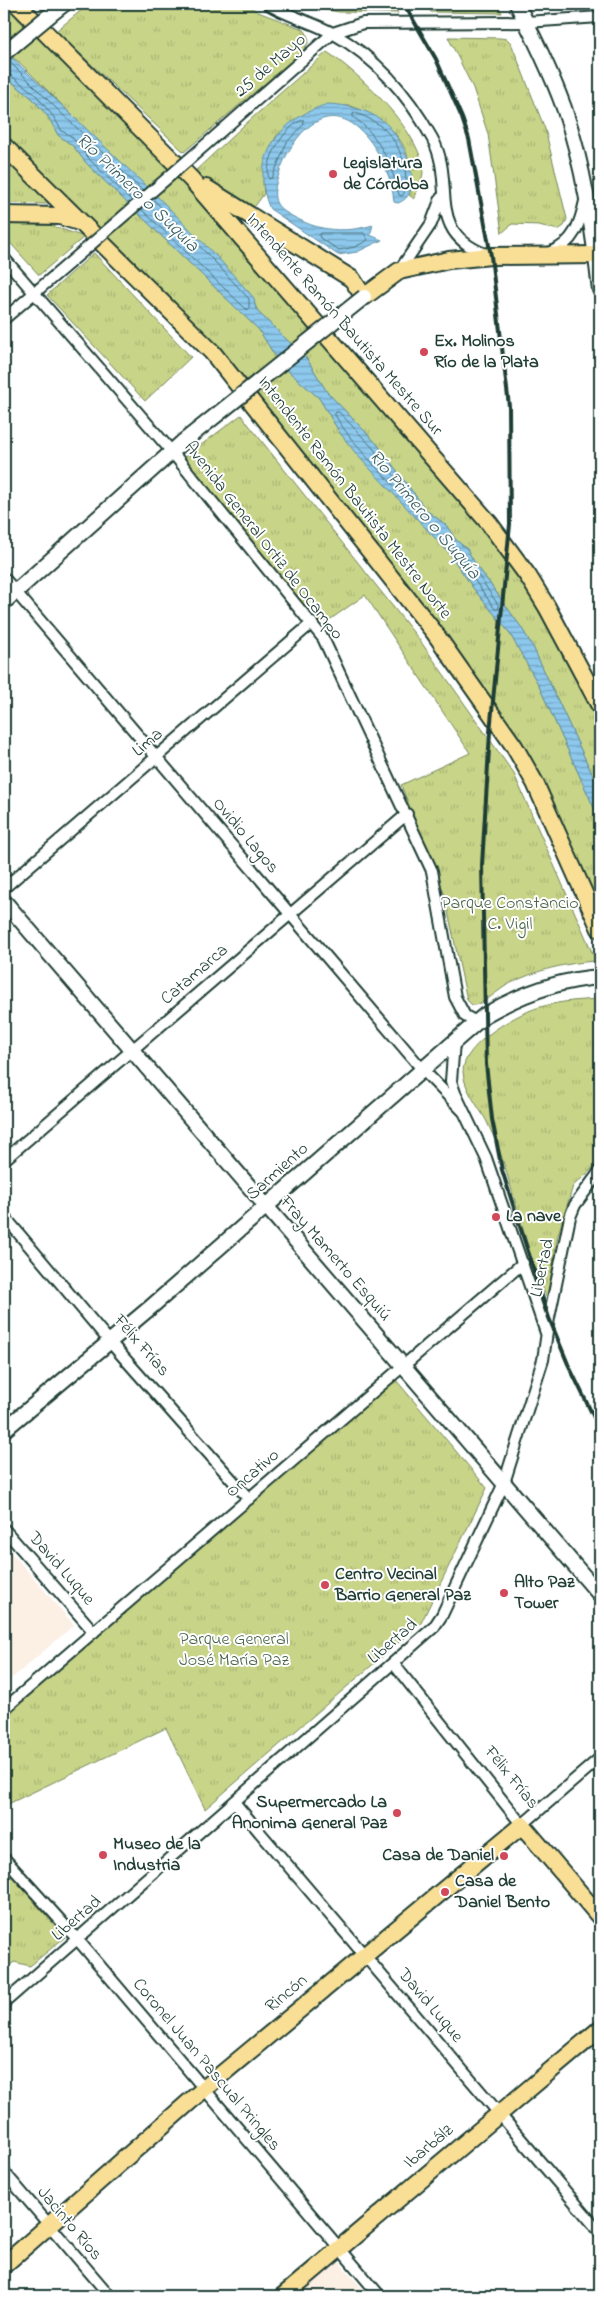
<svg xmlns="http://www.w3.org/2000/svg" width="604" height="2300" font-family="'Indie Flower',sans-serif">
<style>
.built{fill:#fcefe4}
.grass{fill:url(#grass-tufts);stroke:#74885e}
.water{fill:url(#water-rules);stroke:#6190a3}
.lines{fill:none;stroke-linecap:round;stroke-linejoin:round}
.shore{stroke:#4b757e;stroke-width:1}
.street-casing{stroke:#1f3d34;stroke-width:14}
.secondary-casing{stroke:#1f3d34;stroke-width:18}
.primary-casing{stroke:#1f3d34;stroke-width:20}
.street{stroke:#fff;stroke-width:10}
.secondary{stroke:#fff;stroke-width:14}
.primary{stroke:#f9df96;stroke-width:16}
.rail{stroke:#1f3d34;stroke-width:4}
.street-bridge-casing{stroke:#1f3d34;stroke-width:14;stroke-linecap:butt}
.secondary-bridge-casing{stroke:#1f3d34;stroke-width:18;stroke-linecap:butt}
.street-bridge{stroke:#fff;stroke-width:10}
.secondary-bridge{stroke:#fff;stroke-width:14}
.poi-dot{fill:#d1495b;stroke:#fff;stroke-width:2}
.labels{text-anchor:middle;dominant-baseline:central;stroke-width:4;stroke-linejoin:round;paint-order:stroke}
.street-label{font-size:18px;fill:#1f3d34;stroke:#fff}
.poi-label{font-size:18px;font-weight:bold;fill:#1f3d34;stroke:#fff;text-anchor:start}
.park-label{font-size:18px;fill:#496349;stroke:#fff}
.water-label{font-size:19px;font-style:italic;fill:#3a6062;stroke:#fff}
</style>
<defs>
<pattern id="grass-tufts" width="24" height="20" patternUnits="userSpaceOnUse" patternTransform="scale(1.25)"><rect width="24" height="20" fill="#c8d487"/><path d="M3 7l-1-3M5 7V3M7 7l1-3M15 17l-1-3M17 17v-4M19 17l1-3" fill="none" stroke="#abb775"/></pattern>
<pattern id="water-rules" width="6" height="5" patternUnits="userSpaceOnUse" patternTransform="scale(1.25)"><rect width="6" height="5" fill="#8dc8ed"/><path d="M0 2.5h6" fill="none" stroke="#73a4c1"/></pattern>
</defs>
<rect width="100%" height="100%" fill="#fff"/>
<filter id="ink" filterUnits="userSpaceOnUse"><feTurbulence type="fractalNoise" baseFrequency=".02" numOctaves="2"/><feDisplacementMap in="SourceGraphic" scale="10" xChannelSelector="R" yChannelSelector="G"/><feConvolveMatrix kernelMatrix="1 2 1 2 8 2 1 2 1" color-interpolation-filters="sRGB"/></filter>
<g filter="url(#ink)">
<!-- built -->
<path class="built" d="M 4,1544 L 74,1625 L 4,1685 Z
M 338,2261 L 369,2296 L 296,2296 Z"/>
<!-- grass -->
<path class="grass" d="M 4,4 L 17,4 L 191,179 L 489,523 L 600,706 L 600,791 L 533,647 L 521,627 L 473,560 L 467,549 L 456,540 L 446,525 L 426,510 L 377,444 L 327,392 L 307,359 L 259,313 C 254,305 254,298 248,291 L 21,64 L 4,50 Z
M 89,4 L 245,4 L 258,12 L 303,29 L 306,32 L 309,41 L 303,51 L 184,152 L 56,31 Z
M 294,4 L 391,4 L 398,13 L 339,12 Z
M 426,4 L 497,4 L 502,13 L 431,12 Z
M 448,37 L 500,38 L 507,39 L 511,43 L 545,129 L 567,219 L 564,226 L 558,230 L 539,225 L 512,224 L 502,233 L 488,134 L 473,88 Z
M 327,52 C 358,72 420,131 423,169 C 424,178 417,190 414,199 L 409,195 C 418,147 391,119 348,105 L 277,135 C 266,154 261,172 264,194 L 252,210 L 193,173 L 242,127 Z
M 4,76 L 32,98 L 49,118 L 58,135 L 73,146 L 87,164 L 259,330 L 280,364 L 319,398 L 340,433 L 449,553 L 476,592 L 509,632 L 538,684 L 600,821 L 600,929 L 513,745 L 232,375 L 4,146 Z
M 4,159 L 49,204 L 4,203 Z
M 4,223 L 50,225 L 84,237 L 39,275 L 4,236 Z
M 94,253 L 191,357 L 145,401 L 47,295 Z
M 241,415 L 421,642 L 514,774 L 596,961 C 566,963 536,970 509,984 C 498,990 488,1001 475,1005 L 472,1005 L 467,1000 L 444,893 L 401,785 L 470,753 L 365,595 L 328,621 L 312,623 L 181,460 Z
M 600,999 L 600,1162 L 573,1186 L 558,1235 L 547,1299 C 527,1252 517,1203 501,1155 C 497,1143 491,1131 486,1120 C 478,1106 464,1089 463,1072 C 462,1044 520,1011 544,1006 C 562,1001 582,1000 600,999 Z
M 396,1380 L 487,1488 L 421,1623 L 205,1809 L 166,1728 L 4,1806 L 4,1719 L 90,1640 Z
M 4,1867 L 65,1937 L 30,1966 L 14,1962 L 4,1971 Z"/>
<!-- water -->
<path class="water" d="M 4,50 L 166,205 L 219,259 L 254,298 L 255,306 L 259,313 L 307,359 L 327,392 L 377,444 L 426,510 L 446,525 L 456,540 L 467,549 L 473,560 L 521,627 L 533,647 L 600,791 L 600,821 L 538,684 L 509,632 L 476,592 L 449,553 L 357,455 L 340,433 L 319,398 L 280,364 L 259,330 L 87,164 L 73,146 L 58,135 L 49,118 L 32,98 L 4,76 Z
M 328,104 C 348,105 366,109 383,121 C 401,134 429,192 398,203 L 394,202 C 392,178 381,154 366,136 C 328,92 291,135 279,174 C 276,183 272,195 277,204 C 282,212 294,217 302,221 C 324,232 350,232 373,225 L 370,235 L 382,240 L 357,252 L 338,255 L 270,209 C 248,159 280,118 328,104 Z"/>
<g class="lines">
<!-- shore -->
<path class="shore" d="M 8,60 L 58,110 L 143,191
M 4,73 L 9,74 L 35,94 L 53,116 L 62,131 L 71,136 L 91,161 L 132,201
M 356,113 C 384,123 399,140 405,169 C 406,178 408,189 402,196 L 399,195 C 392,166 379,134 353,117 L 353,114 Z
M 303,120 L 304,124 L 287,142 L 272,178 L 269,179 C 263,162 286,124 303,120 Z
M 141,209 L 246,309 L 249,309 L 249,299 L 215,262 L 153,199
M 322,233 L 364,233 L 368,240 L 355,247 L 339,250 L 320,238 L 319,235 Z
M 336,412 L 339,412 L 373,448 L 406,491 L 406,495 L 402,495 C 379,469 353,446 335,415 Z
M 454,547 L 463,553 L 499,606 L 498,609 L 495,609 L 453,550 Z"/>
<!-- street casing -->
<g class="street-casing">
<path id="street" d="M 268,4 C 289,17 313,22 334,34 C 376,58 409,96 432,138 C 457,183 424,230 485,254
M 187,161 L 333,33 L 363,23 L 526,22 L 600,17
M 551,252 C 574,243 580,224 585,201
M 4,258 L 172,452 L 323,638 L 432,871 L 455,997 L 465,1016 L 476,1022
M 399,271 L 431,224 L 441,198
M 4,319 L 88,247
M 4,578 L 422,1069 L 464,1112
M 4,888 L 312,623
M 454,1042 L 451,1081 L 455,1093 L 486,1158 L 546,1333
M 4,1160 L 407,814
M 4,1216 L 110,1342 L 249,1499
M 4,1529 L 94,1632
M 393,1663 L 522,1825 L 600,1758
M 4,1709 L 523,1263
M 234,1802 L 600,2232
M 4,1858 L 78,1940 L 380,2296
M 4,2003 L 434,1627 L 442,1615 L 504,1483 L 543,1360 L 549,1318 L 570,1217 L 575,1205 L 600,1171
M 4,2172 L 110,2296"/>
</g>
<!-- secondary casing -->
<g class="secondary-casing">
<path id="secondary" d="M 517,4 C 534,38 551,72 564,108 C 584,166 593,230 600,290
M 50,15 L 64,4
M 4,602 L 184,441
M 4,901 L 600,1595
M 4,1430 L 151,1307 L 485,1015 C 521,994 558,980 600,977"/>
</g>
<!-- primary casing -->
<g class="primary-casing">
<path id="primary" d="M 17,4 L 191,179 L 489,523 L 528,576 L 547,607 L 600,706
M 4,146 L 212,352 L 434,632 L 514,746 L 535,783 L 600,929
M 206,188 L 352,279 L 364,297 L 399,271 L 449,260 L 491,256 L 600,255
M 4,215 L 60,216 L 79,222
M 4,2265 L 205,2088 L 522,1825 L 600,1917
M 283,2296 L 600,2029"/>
</g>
<!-- street -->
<use href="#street" class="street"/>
<!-- secondary -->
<use href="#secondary" class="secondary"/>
<!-- primary -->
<use href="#primary" class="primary"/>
<!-- rail -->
<path class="rail" d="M 404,4 L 436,59 L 462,118 L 469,139 L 491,256 L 509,406 L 510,524 L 490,732 L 482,865 L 486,1064 L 492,1119 L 502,1170 L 549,1318 L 568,1364 L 600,1430"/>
<!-- street-bridge casing -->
<g class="street-bridge-casing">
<path id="street-bridge" d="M 88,247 L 187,161"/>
</g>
<!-- secondary-bridge casing -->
<g class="secondary-bridge-casing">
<path id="secondary-bridge" d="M 4,53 L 50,15
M 184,441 L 364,297"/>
</g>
<!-- street-bridge -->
<use href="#street-bridge" class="street-bridge"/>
<!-- secondary-bridge -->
<use href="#secondary-bridge" class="secondary-bridge"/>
</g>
</g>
<!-- markers -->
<g class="poi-dot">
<circle cx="333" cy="174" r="5"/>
<circle cx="424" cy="352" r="5"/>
<circle cx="496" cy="1217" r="5"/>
<circle cx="325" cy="1585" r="5"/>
<circle cx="504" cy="1593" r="5"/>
<circle cx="397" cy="1813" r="5"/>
<circle cx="103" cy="1855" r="5"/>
<circle cx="504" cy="1856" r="5"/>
<circle cx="445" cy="1892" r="5"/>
</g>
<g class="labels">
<!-- street labels -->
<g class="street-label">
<text transform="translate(271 66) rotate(-41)">25 de Mayo</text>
<text transform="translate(344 325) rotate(49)">Intendente Ramón Bautista Mestre Sur</text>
<text transform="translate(354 498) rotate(52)">Intendente Ramón Bautista Mestre Norte</text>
<text transform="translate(263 541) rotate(52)">Avenida General Ortiz de Ocampo</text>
<text transform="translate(148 743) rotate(-41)">Lima</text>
<text transform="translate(245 836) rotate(50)">Ovidio Lagos</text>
<text transform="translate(195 975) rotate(-41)">Catamarca</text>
<text transform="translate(278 1172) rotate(-42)">Sarmiento</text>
<text transform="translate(335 1259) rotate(49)">Fray Mamerto Esquiú</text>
<text transform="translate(543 1268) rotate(-78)">Libertad</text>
<text transform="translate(141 1346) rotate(49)">Félix Frías</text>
<text transform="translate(253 1474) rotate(-41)">Oncativo</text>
<text transform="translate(61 1569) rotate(49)">David Luque</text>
<text transform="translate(393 1642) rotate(-41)">Libertad</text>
<text transform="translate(511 1778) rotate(51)">Félix Frías</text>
<text transform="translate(77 1919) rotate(-41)">Libertad</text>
<text transform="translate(287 1994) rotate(-40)">Rincón</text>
<text transform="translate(430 2006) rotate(50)">David Luque</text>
<text transform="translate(206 2065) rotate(50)">Coronel Juan Pascual Pringles</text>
<text transform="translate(429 2147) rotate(-40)">Ibarbálz</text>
<text transform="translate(69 2224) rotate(50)">Jacinto Ríos</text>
</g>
<!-- poi labels -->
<g class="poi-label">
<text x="343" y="164">Legislatura<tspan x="343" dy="21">de Córdoba</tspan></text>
<text x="434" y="342">Ex. Molinos<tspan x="434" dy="21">Río de la Plata</tspan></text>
<text x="506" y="1217">La nave</text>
<text x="335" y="1575">Centro Vecinal<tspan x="335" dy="21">Barrio General Paz</tspan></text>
<text x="514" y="1583">Alto Paz<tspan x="514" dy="21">Tower</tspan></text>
<text x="387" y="1803" text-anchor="end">Supermercado La<tspan x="387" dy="21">Anonima General Paz</tspan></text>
<text x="113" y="1845">Museo de la<tspan x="113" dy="21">Industria</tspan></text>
<text x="494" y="1856" text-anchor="end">Casa de Daniel</text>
<text x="455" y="1882">Casa de<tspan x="455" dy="21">Daniel Bento</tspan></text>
</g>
<!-- park labels -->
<g class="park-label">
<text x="510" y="904">Parque Constancio<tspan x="510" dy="21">C. Vigil</tspan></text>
<text x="234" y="1640">Parque General<tspan x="234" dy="21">José María Paz</tspan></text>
</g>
<!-- water labels -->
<g class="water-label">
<text transform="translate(137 193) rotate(44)">Río Primero o Suquía</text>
<text transform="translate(424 515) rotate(50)">Río Primero o Suquía</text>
</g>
</g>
<!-- margin -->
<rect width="604" height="2300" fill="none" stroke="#fff" stroke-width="20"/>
<rect x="10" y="10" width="584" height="2280" fill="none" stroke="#1f3d34" stroke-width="2" filter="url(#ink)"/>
</svg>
